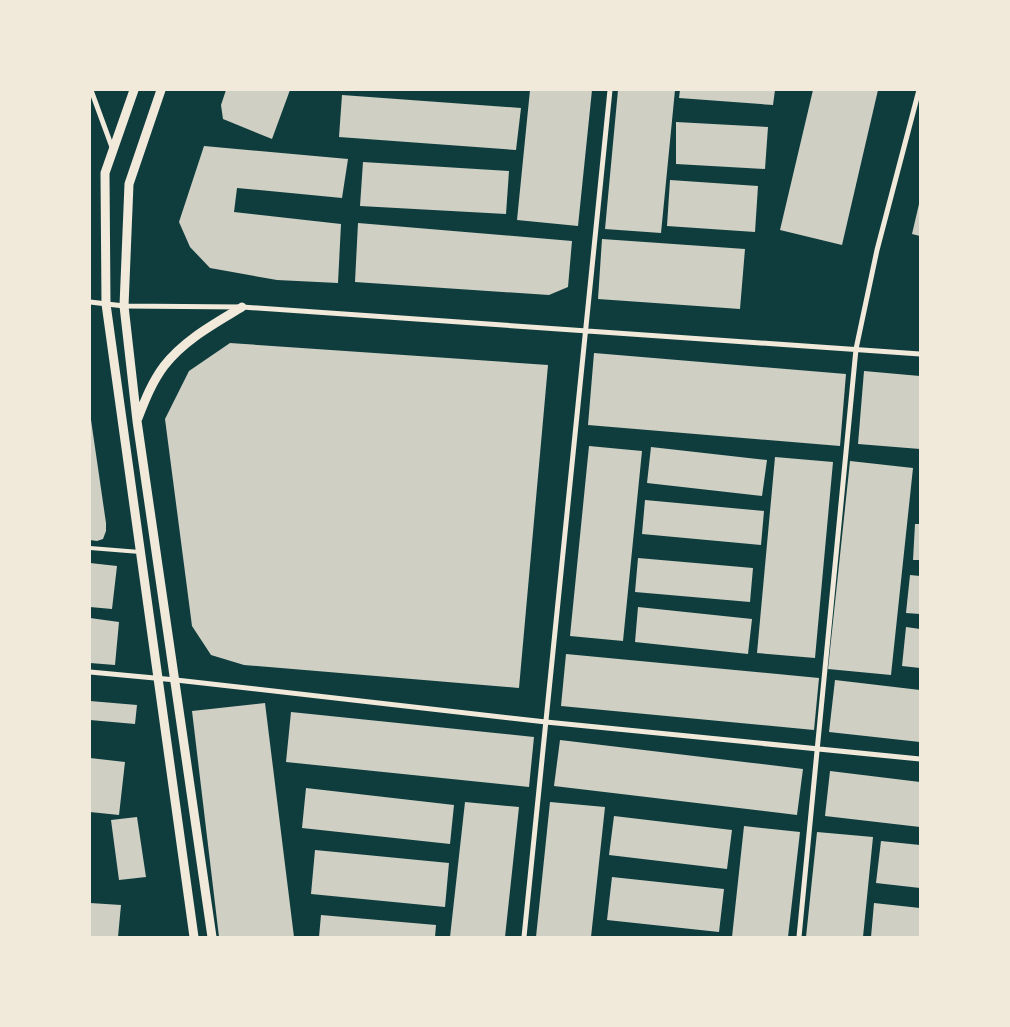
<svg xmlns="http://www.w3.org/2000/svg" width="1010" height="1027" font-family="'Alegreya Sans',sans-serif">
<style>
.building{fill:#cfcfc3}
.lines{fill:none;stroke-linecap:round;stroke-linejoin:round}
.service{stroke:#f1e9da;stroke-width:4}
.minor{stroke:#f1e9da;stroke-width:5}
.tertiary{stroke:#f1e9da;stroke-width:9}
</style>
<rect width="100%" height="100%" fill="#0f3d3e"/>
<!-- building -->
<path class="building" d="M 226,90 L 290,90 L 272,139 L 223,119 L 221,105 Z
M 530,90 L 592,90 L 578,226 L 517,220 Z
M 618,90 L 675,90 L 661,233 L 605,229 Z
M 680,90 L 775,90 L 773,105 L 679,98 Z
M 813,90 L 878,90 L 842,245 L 780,230 Z
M 342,95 L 521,108 L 516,150 L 339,137 Z
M 676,122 L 768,127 L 765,169 L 676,164 Z
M 204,146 L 348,159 L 342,198 L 237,188 L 234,212 L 341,224 L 338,283 L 277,280 L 210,268 L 190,247 L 179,222 Z
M 363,162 L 509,171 L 506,214 L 360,206 Z
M 670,180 L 758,186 L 755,232 L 667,226 Z
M 919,204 L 920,204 L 920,236 L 912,234 Z
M 358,223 L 572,241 L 568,287 L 549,295 L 355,282 Z
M 602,239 L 745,249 L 740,309 L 598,299 Z
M 230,343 L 548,365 L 519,688 L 244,665 L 211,655 L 192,626 L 165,419 L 189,371 Z
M 594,353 L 846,374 L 840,446 L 588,425 Z
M 864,371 L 920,376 L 920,449 L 858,444 Z
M 90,413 L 106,523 L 106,531 L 103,539 L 97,541 L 90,540 Z
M 589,446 L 642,451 L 623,641 L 570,636 Z
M 651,447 L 767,460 L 762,496 L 647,483 Z
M 775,457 L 833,462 L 815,658 L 757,653 Z
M 850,461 L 913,468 L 891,675 L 828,669 Z
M 645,500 L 764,511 L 761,545 L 642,534 Z
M 915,524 L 920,524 L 920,560 L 913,560 Z
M 638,558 L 753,568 L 750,602 L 635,592 Z
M 90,563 L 117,566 L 112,609 L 90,607 Z
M 910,575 L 920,576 L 920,614 L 906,613 Z
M 638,607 L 752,619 L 748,654 L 635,642 Z
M 90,618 L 119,622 L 115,665 L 90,663 Z
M 906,627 L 920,629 L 920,668 L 902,666 Z
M 566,654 L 819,678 L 814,730 L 561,706 Z
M 835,680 L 920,690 L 920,742 L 829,732 Z
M 90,701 L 137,705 L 135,724 L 90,720 Z
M 265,703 L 294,937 L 219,937 L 192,711 Z
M 291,712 L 534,737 L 529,787 L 286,762 Z
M 560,740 L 803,769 L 797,815 L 554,786 Z
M 90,758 L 125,762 L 119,815 L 90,812 Z
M 830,771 L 920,782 L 920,827 L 825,816 Z
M 306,788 L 454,805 L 450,844 L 302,828 Z
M 465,802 L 519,807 L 505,937 L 450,937 Z
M 550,802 L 605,807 L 591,937 L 536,937 Z
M 614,816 L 732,830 L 727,869 L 609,855 Z
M 137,817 L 146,877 L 119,880 L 111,820 Z
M 744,826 L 800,832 L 788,937 L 732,937 Z
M 817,832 L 873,837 L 863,937 L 806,937 Z
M 881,841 L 920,845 L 920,888 L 876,883 Z
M 315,850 L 449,863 L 445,907 L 311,894 Z
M 612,877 L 724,889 L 719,932 L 607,920 Z
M 90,903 L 121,905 L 118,937 L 90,937 Z
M 874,903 L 920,908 L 920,937 L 871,937 Z
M 321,915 L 436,925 L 435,937 L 319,937 Z"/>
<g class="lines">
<!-- service -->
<path class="service" d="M 90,548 L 140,552"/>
<!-- minor -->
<path class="minor" d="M 91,90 L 113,150
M 90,302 L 124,306 L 242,307 L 920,354
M 90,672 L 176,680 L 546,722 L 920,759
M 524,937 L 610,90
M 799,937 L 856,349 L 877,250 L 919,90"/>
<!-- tertiary -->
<path class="tertiary" d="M 134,90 L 105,173 L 106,304 L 194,937
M 161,90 L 129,184 L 124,306 L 137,421 L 212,937
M 138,418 C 145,400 152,382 164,366 C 184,340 214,324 242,307"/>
</g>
<!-- border -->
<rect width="1010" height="1027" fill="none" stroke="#f1e9da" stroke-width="182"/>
</svg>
